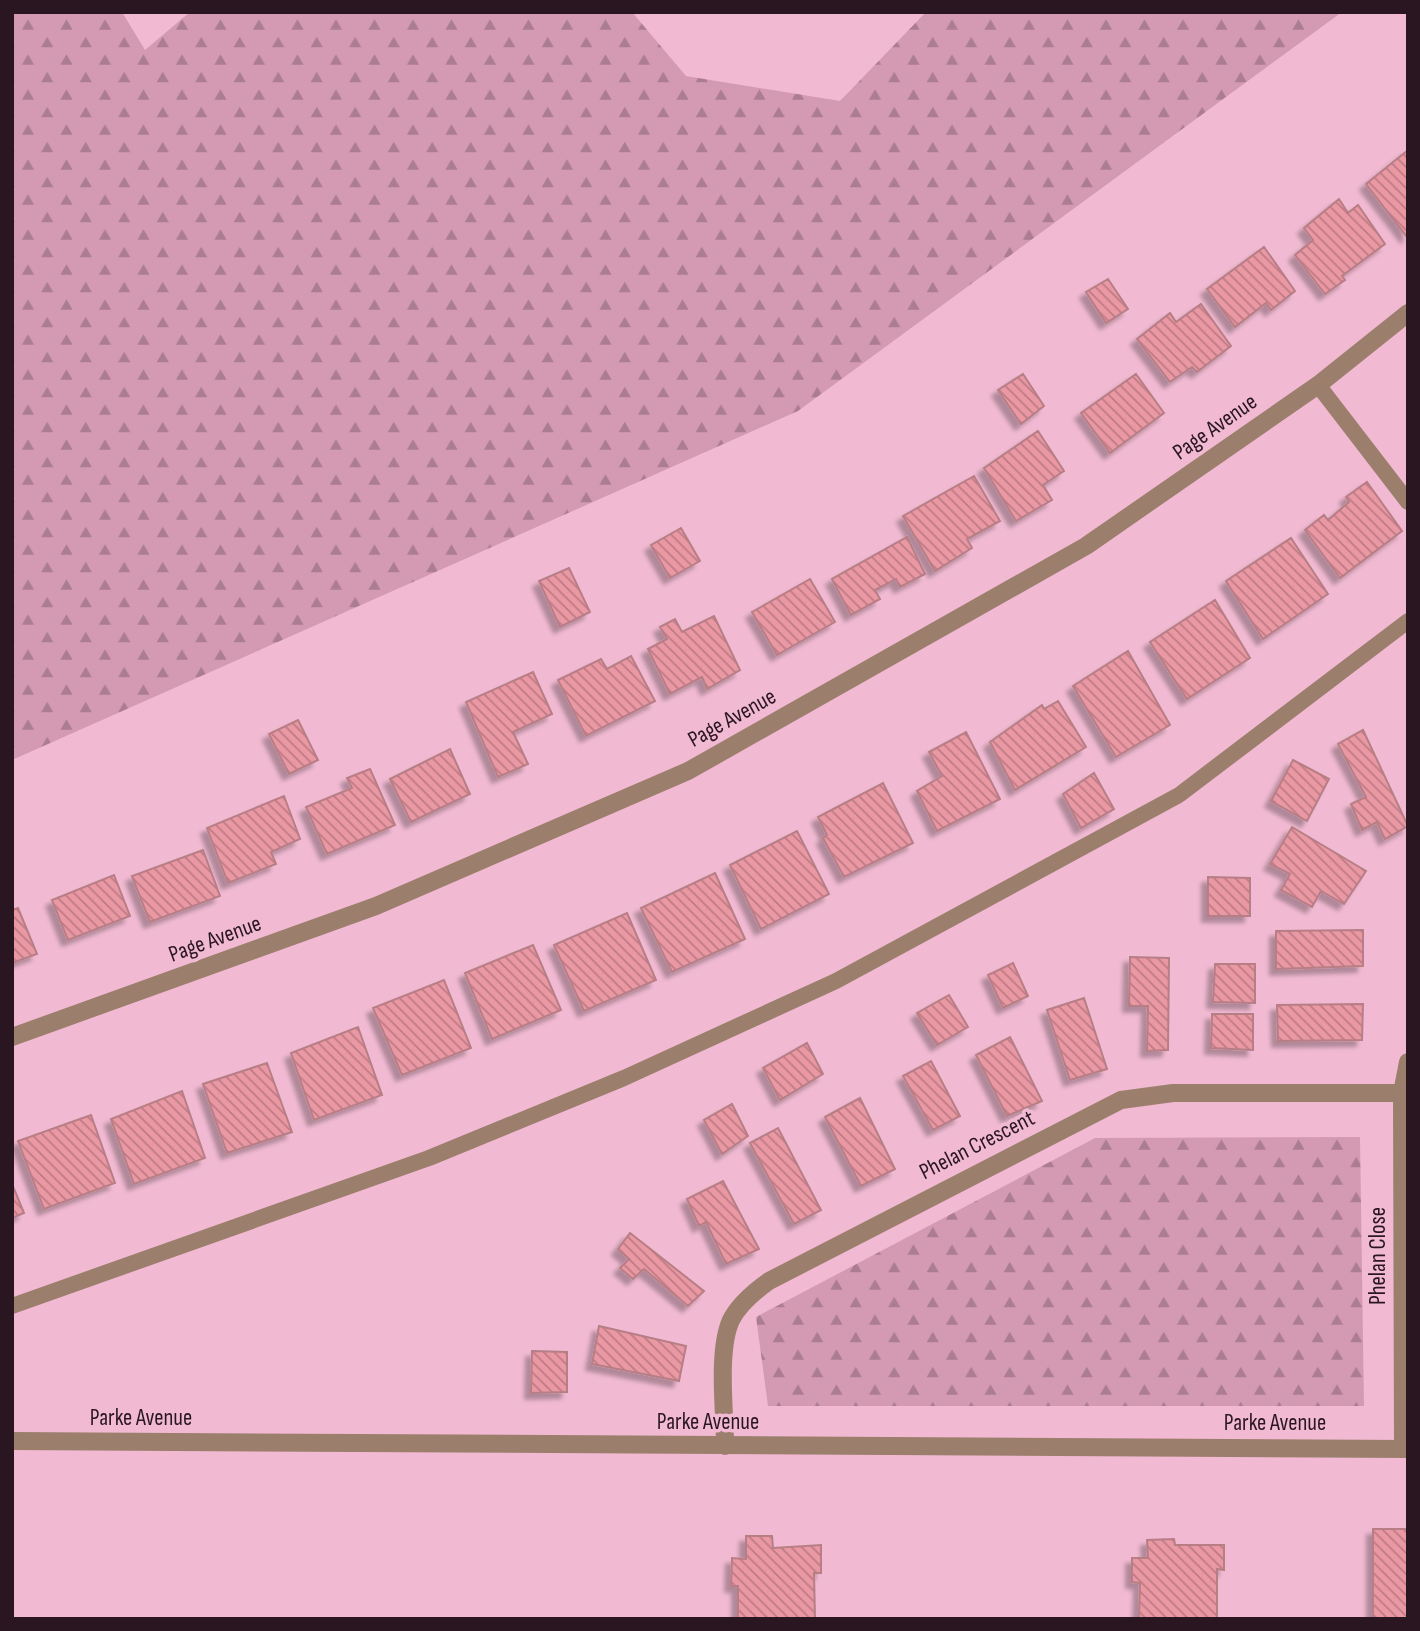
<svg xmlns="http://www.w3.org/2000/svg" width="1420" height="1631" font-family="'Sofia Sans Condensed',sans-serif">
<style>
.forest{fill:url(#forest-firs)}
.building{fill:url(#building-back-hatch);stroke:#b77e86;stroke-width:2;filter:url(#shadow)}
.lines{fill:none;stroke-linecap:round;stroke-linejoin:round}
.service{stroke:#9c7e6d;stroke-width:16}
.minor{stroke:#9c7e6d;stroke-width:18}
.tertiary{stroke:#9c7e6d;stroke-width:18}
.labels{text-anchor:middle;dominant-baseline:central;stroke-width:7;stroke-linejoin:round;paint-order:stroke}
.street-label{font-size:23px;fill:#2a1620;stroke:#f1bad2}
</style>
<defs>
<pattern id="forest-firs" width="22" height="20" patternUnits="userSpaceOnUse" patternTransform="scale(1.75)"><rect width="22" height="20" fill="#d49ab4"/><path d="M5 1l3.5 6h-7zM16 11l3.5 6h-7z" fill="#ac7d92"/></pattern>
<pattern id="building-back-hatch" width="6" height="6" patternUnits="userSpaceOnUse" patternTransform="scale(1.75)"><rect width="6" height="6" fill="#ea98a3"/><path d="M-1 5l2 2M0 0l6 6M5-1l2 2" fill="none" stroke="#be7b84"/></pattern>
<filter id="shadow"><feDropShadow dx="-6" dy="6" stdDeviation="2" flood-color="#0004"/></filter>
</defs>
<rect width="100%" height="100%" fill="#f1bad2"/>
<!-- forest -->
<path class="forest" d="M 12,12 L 122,12 L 145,50 L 190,12 L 632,12 L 686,76 L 840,101 L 926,12 L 1342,12 L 798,411 L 12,760 Z
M 1360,1137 L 1364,1406 L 768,1406 L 756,1317 L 1095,1138 Z"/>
<!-- building -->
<path class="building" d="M 1408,150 L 1408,236 L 1407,237 L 1366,184 Z
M 1339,199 L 1348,213 L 1358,205 L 1385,244 L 1342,276 L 1345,280 L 1325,294 L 1295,255 L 1313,240 L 1304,228 Z
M 1264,247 L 1295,291 L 1271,310 L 1266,303 L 1235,327 L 1207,289 Z
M 1108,279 L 1128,309 L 1106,323 L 1086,292 Z
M 1201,304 L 1231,346 L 1197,372 L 1192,367 L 1170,382 L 1137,339 L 1170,313 L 1176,322 Z
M 1023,374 L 1044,406 L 1021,424 L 998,390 Z
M 1136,374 L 1164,413 L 1110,453 L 1081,413 Z
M 1038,431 L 1064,471 L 1043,485 L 1052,500 L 1016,521 L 984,468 Z
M 974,476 L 1000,521 L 967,539 L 972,548 L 935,571 L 903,516 Z
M 1367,482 L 1402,531 L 1340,578 L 1305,530 L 1324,515 L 1328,520 L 1349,502 L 1346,497 Z
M 681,528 L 700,561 L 670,578 L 651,545 Z
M 907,537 L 925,574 L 900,587 L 896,579 L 875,590 L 880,599 L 851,615 L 832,579 Z
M 1291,538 L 1328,594 L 1263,639 L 1226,581 Z
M 569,568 L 590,612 L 560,627 L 539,581 Z
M 810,579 L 835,622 L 777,655 L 752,612 Z
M 1215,600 L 1250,658 L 1187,699 L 1150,642 Z
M 714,616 L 740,670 L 707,689 L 702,677 L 670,694 L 648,649 L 667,639 L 660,627 L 675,619 L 682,632 Z
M 1128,651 L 1170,725 L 1116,757 L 1073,686 Z
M 631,656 L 655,701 L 586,736 L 558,680 L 601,659 L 607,669 Z
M 533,672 L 552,714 L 513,732 L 528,764 L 498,777 L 466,702 Z
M 1058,701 L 1086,747 L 1015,790 L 990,742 L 1042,705 L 1044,709 Z
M 298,720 L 318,760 L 289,774 L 269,734 Z
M 1363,730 L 1408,826 L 1385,839 L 1377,822 L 1362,830 L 1351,804 L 1366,797 L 1338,744 Z
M 966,732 L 1000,799 L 937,831 L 917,791 L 942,776 L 929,752 Z
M 450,749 L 470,794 L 411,822 L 390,779 Z
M 1293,760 L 1329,779 L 1307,821 L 1271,801 Z
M 370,769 L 395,825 L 327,854 L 306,807 L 352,788 L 347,778 Z
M 1094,773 L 1114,809 L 1081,828 L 1063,794 Z
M 883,783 L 913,843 L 844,877 L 823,838 L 827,835 L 818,817 Z
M 284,796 L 300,839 L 271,852 L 276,864 L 228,883 L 207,828 Z
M 1292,827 L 1366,871 L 1344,904 L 1321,891 L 1312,907 L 1281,890 L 1290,874 L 1270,864 Z
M 797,831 L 829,894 L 761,929 L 730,865 Z
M 203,850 L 220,896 L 150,922 L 132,876 Z
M 715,873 L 745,939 L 672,972 L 641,908 Z
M 114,875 L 130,916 L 68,940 L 52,900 Z
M 1208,877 L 1250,878 L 1250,916 L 1208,916 Z
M 18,908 L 37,954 L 12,963 L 12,910 Z
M 627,913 L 656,980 L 584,1011 L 554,945 Z
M 1363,930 L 1363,966 L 1276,969 L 1276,931 Z
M 533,945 L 561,1010 L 492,1039 L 465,973 Z
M 1130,957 L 1169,958 L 1168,1050 L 1147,1051 L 1148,1006 L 1129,1006 Z
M 1013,963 L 1028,996 L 1003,1008 L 988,975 Z
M 1215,964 L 1255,964 L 1255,1003 L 1213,1002 Z
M 444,980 L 471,1048 L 402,1075 L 373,1008 Z
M 949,995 L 968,1027 L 937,1045 L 917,1013 Z
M 1084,998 L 1107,1069 L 1070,1080 L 1047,1010 Z
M 1363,1004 L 1362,1040 L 1278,1041 L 1277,1005 Z
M 1212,1014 L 1253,1014 L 1253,1050 L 1211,1048 Z
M 358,1027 L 382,1095 L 314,1120 L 291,1053 Z
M 1010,1037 L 1042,1101 L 1007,1116 L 976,1055 Z
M 807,1043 L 823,1074 L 780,1100 L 763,1068 Z
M 931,1061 L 960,1116 L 933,1130 L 903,1076 Z
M 267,1063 L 292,1132 L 227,1153 L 203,1084 Z
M 182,1091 L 205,1158 L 134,1184 L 111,1119 Z
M 860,1098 L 895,1169 L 861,1186 L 825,1117 Z
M 732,1104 L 748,1136 L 722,1154 L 704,1120 Z
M 91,1115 L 115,1183 L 44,1209 L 18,1141 Z
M 778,1128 L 821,1210 L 794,1224 L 750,1143 Z
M 723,1181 L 759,1249 L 726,1264 L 706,1222 L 699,1226 L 687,1199 Z
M 12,1184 L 24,1213 L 12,1218 Z
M 630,1233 L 704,1291 L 688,1306 L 644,1269 L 633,1279 L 620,1268 L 629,1259 L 618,1249 Z
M 599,1326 L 686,1346 L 679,1381 L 592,1364 Z
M 532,1351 L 567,1352 L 567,1392 L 531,1393 Z
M 1373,1529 L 1408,1529 L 1408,1619 L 1373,1619 Z
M 746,1536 L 772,1536 L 773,1548 L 821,1545 L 821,1573 L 814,1573 L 815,1619 L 738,1619 L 738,1586 L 731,1586 L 732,1558 L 746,1559 Z
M 1174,1539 L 1175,1545 L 1224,1545 L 1224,1570 L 1217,1569 L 1217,1619 L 1139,1619 L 1140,1583 L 1132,1582 L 1132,1558 L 1148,1558 L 1147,1540 Z"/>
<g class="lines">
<!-- service -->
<path class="service" d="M 1318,385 L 1408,502
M 12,1306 L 429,1158 L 624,1078 L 836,981 L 1179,795 L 1408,621"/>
<!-- minor -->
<path class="minor" d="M 725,1446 C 725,1412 717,1351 731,1320 C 739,1304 755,1291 769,1281 L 1121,1100 L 1173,1093 L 1402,1093
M 1403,1449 L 1402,1093 L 1408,1062"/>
<!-- tertiary -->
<path class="tertiary" d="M 12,1037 L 376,906 L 688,771 L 1086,546 L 1318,385 L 1408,313
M 12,1441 L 1408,1449"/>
</g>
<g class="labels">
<!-- street labels -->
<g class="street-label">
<text transform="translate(1215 427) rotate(-35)">Page Avenue</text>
<text transform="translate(732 718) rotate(-29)">Page Avenue</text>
<text transform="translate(215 939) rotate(-20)">Page Avenue</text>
<text transform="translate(977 1145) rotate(-27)">Phelan Crescent</text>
<text transform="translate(1378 1256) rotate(-90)">Phelan Close</text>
<text x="141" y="1418">Parke Avenue</text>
<text x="708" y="1422">Parke Avenue</text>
<text x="1275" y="1423">Parke Avenue</text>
</g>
</g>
<!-- border -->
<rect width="1420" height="1631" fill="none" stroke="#2a1620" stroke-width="28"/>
</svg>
